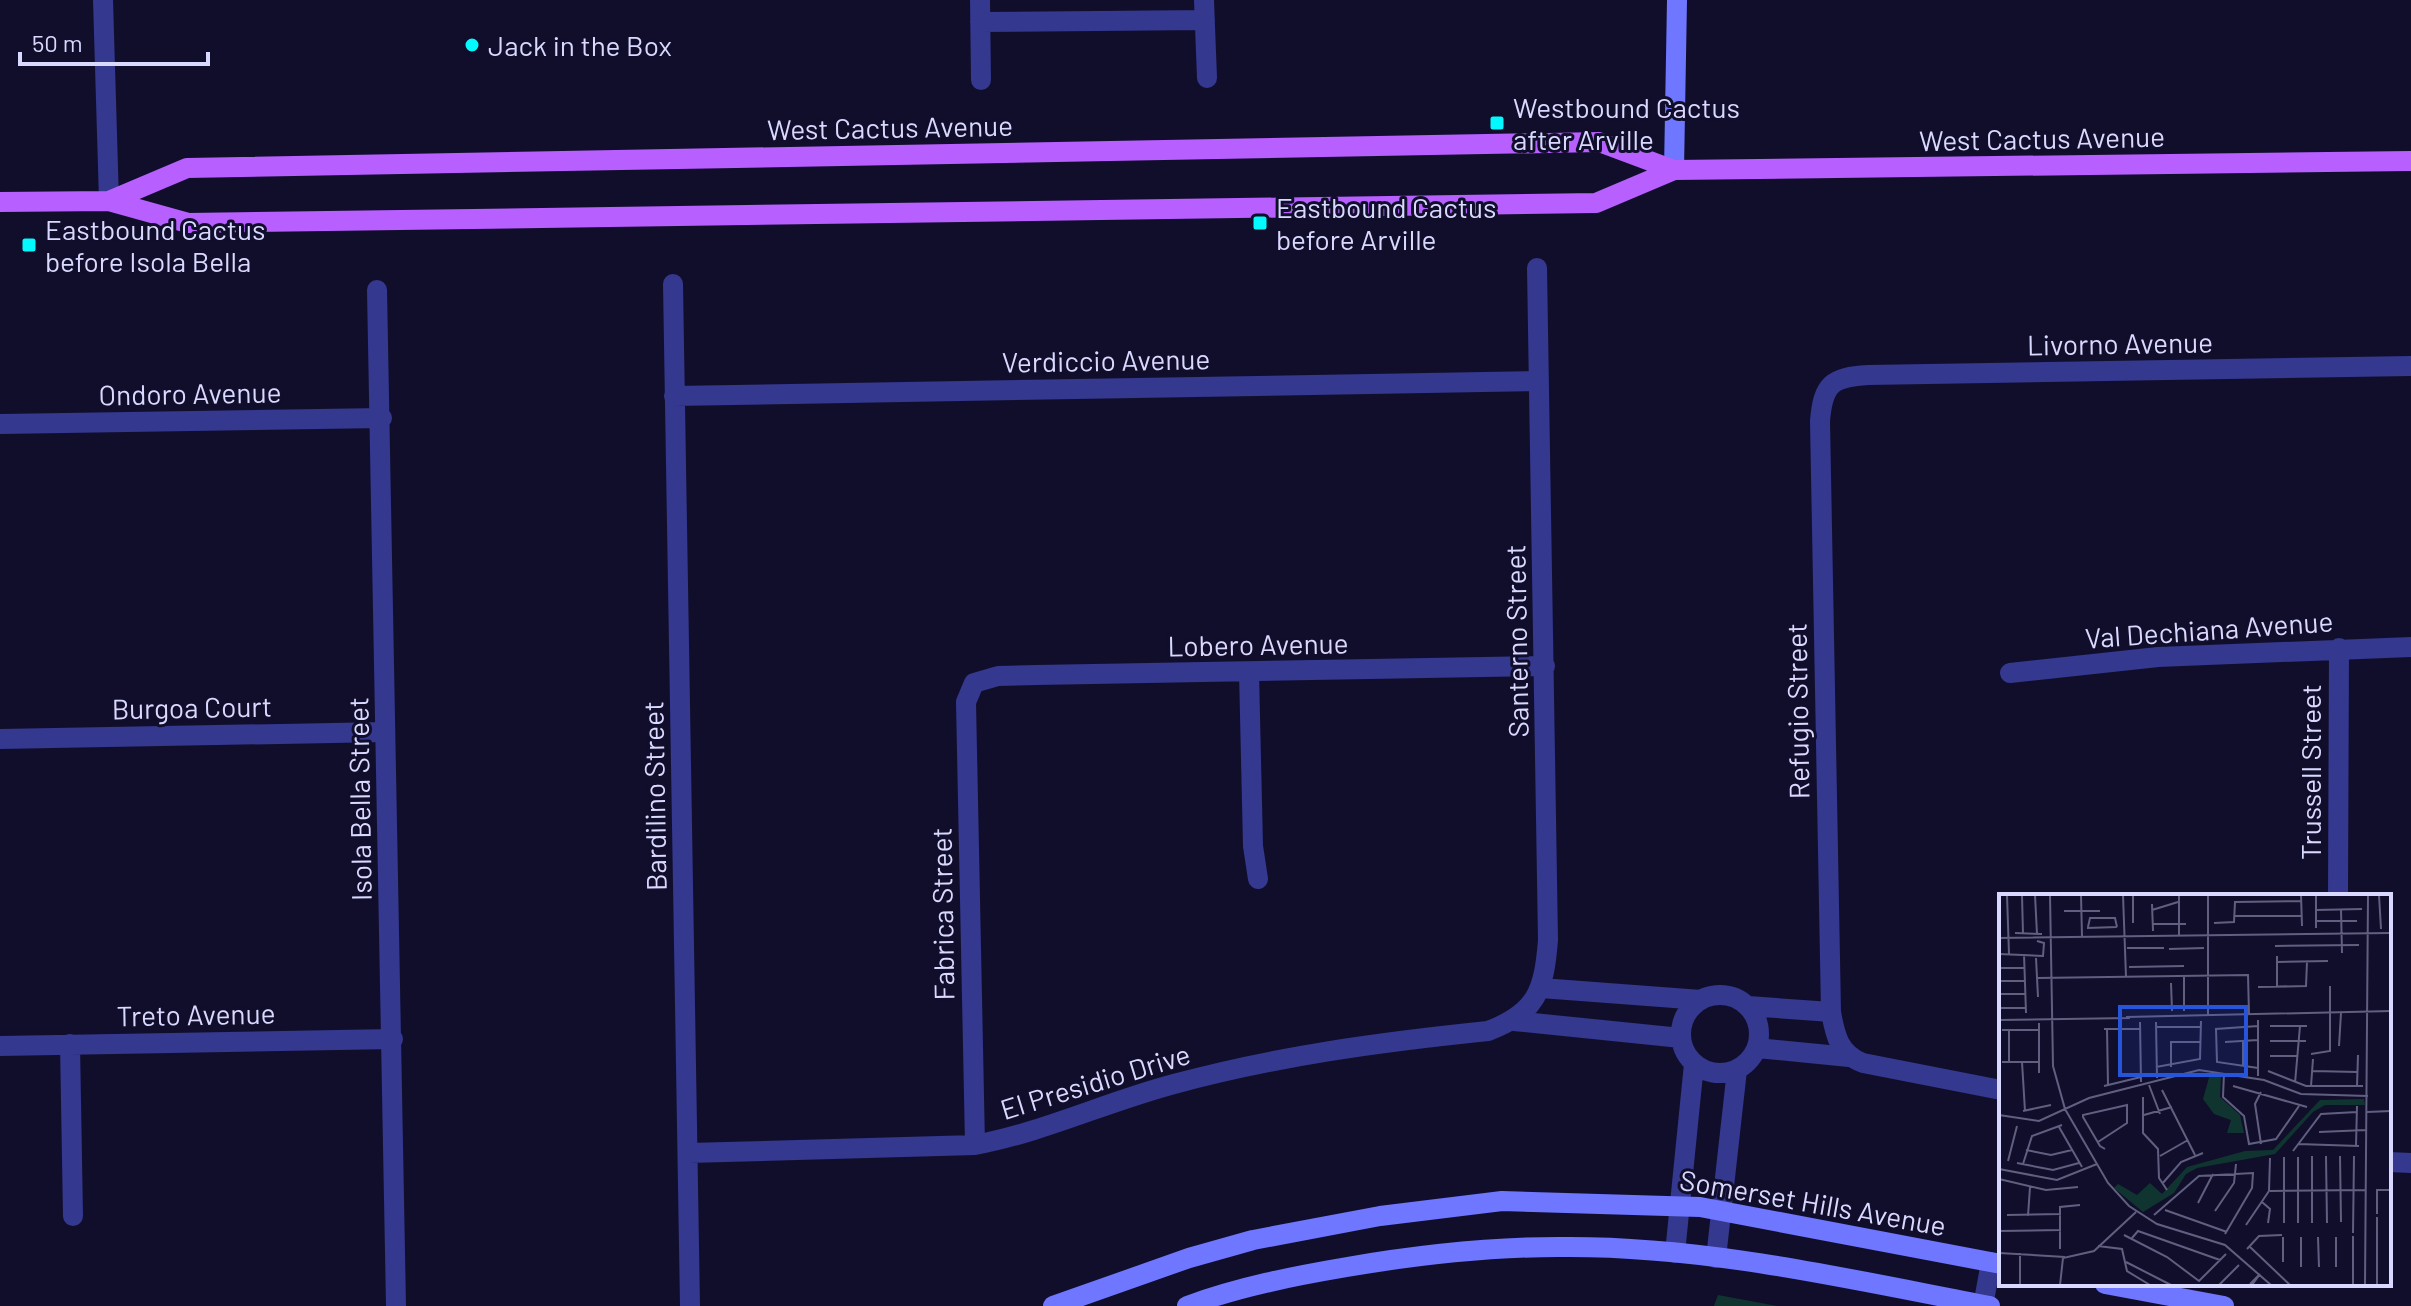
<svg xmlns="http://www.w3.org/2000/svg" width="2411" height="1306" font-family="Barlow,sans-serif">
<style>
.green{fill:#103531}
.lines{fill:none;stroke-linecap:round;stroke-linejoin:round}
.street{stroke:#34388e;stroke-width:20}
.secondary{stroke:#6f76ff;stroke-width:20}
.primary{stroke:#b75fff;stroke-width:20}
.poi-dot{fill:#04f9ff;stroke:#110e2b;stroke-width:3}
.labels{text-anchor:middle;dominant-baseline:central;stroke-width:6;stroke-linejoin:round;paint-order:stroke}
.poi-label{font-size:28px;fill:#d9d8ff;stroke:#110e2b;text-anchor:start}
.street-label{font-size:28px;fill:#d9d8ff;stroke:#110e2b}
.inset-road{fill:none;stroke:#615f80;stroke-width:2}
.view{fill:#2655da;fill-opacity:0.15;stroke:#2655da;stroke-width:4}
.inset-edge{fill:none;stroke:#d9d8ff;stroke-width:4}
</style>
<rect width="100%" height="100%" fill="#110e2b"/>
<!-- green -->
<path class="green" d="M 1718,1295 L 1777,1306 L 1714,1306 Z"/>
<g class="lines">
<!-- street -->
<path class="street" d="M 103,0 L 109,201
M 980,0 L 981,80
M 1204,0 L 1207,78
M 980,22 L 1205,20
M 673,284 L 690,1306
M 377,290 L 396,1306
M 674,396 L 1539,381
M 0,424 L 382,418
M 1249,672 L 1253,846 L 1258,879
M 2010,673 L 2158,657 L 2411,647
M 0,739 L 385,732
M 2338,896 L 2339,648
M 1541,988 L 1701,1000
M1681 1034a39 39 0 1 1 78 0a39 39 0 1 1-78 0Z
M 1748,1006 L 1831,1012
M 1514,1021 L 1681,1038
M 70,1044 L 73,1216
M 0,1046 L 393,1039
M 1757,1048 L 1849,1057
M 2001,1090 L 1863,1063 C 1839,1054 1835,1035 1831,1012 L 1820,421 C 1823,384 1832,377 1868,375 L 2411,366
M 975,1145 L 966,702 L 974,683 L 998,676 L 1037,675 L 1545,666
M 688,1153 L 975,1145 C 1044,1132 1106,1102 1174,1084 C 1277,1056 1381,1042 1488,1031 C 1537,1013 1544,990 1548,940 L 1537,268
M 2389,1162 L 2411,1163
M 1675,1253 L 1694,1064
M 1716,1258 L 1737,1070
M 1983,1306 L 1991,1262"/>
<!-- secondary -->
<path class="secondary" d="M 1674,170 L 1677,0
M 2105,1284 L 2224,1306
M 1053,1306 L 1189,1258 L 1253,1240 L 1380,1216 L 1502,1201 L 1700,1207 L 2001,1264
M 1187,1306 C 1238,1287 1294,1276 1347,1267 C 1417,1255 1486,1247 1558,1247 C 1704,1245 1848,1279 1990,1306"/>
<!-- primary -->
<path class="primary" d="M 109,201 L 187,168 L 1599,142 L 1674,170 L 2411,161
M 0,202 L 109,201 L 188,223 L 1596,203 L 1674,170"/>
</g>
<!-- markers -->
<g class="poi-dot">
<circle cx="472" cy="45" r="8"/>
<rect x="1489" y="115" width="16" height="16" rx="4"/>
<rect x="1252" y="215" width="16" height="16" rx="4"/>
<rect x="21" y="237" width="16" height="16" rx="4"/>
</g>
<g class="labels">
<!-- poi labels -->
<g class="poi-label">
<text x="488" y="45">Jack in the Box</text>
<text x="1513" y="107">Westbound Cactus<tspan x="1513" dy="32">after Arville</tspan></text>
<text x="1276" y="207">Eastbound Cactus<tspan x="1276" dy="32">before Arville</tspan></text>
<text x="45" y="229">Eastbound Cactus<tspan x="45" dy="32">before Isola Bella</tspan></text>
</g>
<!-- street labels -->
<g class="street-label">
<text transform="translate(890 127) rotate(-1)">West Cactus Avenue</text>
<text transform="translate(2042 138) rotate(-1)">West Cactus Avenue</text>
<text transform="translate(2120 343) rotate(-1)">Livorno Avenue</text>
<text transform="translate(1106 360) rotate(-1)">Verdiccio Avenue</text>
<text transform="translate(190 393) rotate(-1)">Ondoro Avenue</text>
<text transform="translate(2209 629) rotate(-4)">Val Dechiana Avenue</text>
<text transform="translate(1516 641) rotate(-91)">Santerno Street</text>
<text transform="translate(1258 644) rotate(-1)">Lobero Avenue</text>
<text transform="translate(192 707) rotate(-1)">Burgoa Court</text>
<text transform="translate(1797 711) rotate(-91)">Refugio Street</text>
<text transform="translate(2310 772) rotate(-90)">Trussell Street</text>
<text transform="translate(654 796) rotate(-91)">Bardilino Street</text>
<text transform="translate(359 799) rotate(-91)">Isola Bella Street</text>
<text transform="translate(942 914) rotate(-91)">Fabrica Street</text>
<text transform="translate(196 1014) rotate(-1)">Treto Avenue</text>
<text transform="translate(1095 1081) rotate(-17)">El Presidio Drive</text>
<text transform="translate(1813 1202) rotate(10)">Somerset Hills Avenue</text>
</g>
</g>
<!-- overview -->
<g transform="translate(1999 894)">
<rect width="392" height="392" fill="#110e2b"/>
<path d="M 211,180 L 222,183 L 221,203 L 241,221 L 245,239 L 228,239 L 232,226 L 215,220 L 204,205 ZM 365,205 L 366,211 L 326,211 L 314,218 L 276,260 L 198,274 L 187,280 L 175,299 L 144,318 L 115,294 L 119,290 L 138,301 L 151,289 L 163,300 L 188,273 L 246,257 L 274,256 L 321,206 Z" fill="#103531"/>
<path class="inset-road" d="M 8,1 L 10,60M 23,1 L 24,40M 36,1 L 38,40M 51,1 L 54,172 L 66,215 L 109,289 L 130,312 L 158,330 L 226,351 L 272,391M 82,1 L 83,43M 124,1 L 127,83M 134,1 L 134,29M 180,1 L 180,41M 302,1 L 303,32M 317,1 L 317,34M 380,1 L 382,35M 153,10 L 154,37M 342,15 L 343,59M 153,16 L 179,8M 317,16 L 363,15M 65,17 L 101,17M 236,22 L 302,22M 317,27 L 358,27M 215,29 L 235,28 L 236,8 L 302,7M 154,30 L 187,30M 89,33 L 91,24 L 116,24 L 118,33M 88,34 L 118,33M 16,39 L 43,40M 0,44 L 392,39M 276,52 L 360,51M 128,54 L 165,54M 170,55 L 205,54M 0,60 L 44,62 L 45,49 L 38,47M 25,60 L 27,119M 278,62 L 278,92M 37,64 L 39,103M 278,68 L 329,67M 130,73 L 185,72M 0,74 L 25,74M 39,84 L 249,81 L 250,120M 0,87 L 26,87M 172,89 L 173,117M 259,93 L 307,92 L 308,68M 0,100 L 27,100M 0,114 L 27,114M 185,117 L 185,82M 209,122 L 209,1M 127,123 L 392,117M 0,126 L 131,124M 141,128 L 142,188M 157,128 L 158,184M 271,132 L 308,132M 157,133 L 202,133M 105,135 L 141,135M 108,135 L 109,191M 3,136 L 40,136M 271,147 L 307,147M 226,148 L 259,146M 340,152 L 342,119M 312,160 L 331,157 L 331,92M 271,162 L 299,162M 3,168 L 39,168M 10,168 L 10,136M 23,168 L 26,217M 157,173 L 201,165 L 202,127M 172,173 L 172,148 L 202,148M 244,173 L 244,147M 259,174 L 218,168 L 217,135 L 259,132M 269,177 L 307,192 L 364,192M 314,177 L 358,178M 40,179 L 40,129M 225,179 L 224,203 L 245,222 L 250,250 L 277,245 L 300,212M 259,182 L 259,126M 296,189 L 301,132M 150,191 L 161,220M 105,192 L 142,183M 234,192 L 308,213M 312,192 L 314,165M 358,192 L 359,161M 163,196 L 196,261M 262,198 L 256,210 L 262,250M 144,203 L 144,239 L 159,255 L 160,284 L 168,296M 24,217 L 52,211M 368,218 L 392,217M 0,221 L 40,227 L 90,204 L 200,176 L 265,186 L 302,200 L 369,202M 145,221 L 173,213M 60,233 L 83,273M 320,238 L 367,236M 99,248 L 128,229 L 128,211 L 84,221 L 84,223 L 101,252 L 106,255M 299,250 L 360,252M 357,252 L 358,212M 27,256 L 52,261 L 73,256M 294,257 L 322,220 L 358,218M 161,262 L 189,246M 313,262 L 313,329M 327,262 L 328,329M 341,262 L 342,328M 285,263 L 285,329M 299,263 L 299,329M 9,267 L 18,232M 18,269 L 54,276 L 80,269M 24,270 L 33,242 L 63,231M 0,275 L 58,286 L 98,270M 0,285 L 47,296 L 79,293M 163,290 L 182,268 L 204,259M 271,297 L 366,296M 263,308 L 271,315 L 269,329M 199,309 L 214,280M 166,316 L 228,338M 216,317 L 235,289 L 237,270M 378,320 L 378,296 L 392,296M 8,321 L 62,320M 155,321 L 200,282 L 254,279 L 253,294 L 226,340M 29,322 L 31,293M 378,323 L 378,391M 247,331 L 270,297 L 271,264M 0,337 L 62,336M 354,339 L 355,262M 125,341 L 168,363 L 200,387 L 227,360M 354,342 L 354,391M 302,343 L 302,373M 319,343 L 320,373M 337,343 L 337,373M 133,344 L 139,337 L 221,366M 99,352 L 123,355 L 128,377 L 151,391M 250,352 L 291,391M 61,355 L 61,313 L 81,311M 248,355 L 260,342 L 283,341M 0,359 L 66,363M 21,359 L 21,391M 127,368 L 172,391M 284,368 L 284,343M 251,390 L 261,380 L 253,391M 61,391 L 64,364 L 95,357 L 137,318M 220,391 L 240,371M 366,391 L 369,1"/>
<path class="view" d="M 121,113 L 247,113 L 247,181 L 121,181 Z"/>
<rect width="392" height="392" class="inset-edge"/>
</g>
<!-- scale -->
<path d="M20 52v12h188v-12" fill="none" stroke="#d9d8ff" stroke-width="4"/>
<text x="32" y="52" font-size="24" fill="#d9d8ff" stroke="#110e2b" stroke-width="6" paint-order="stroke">50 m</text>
</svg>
